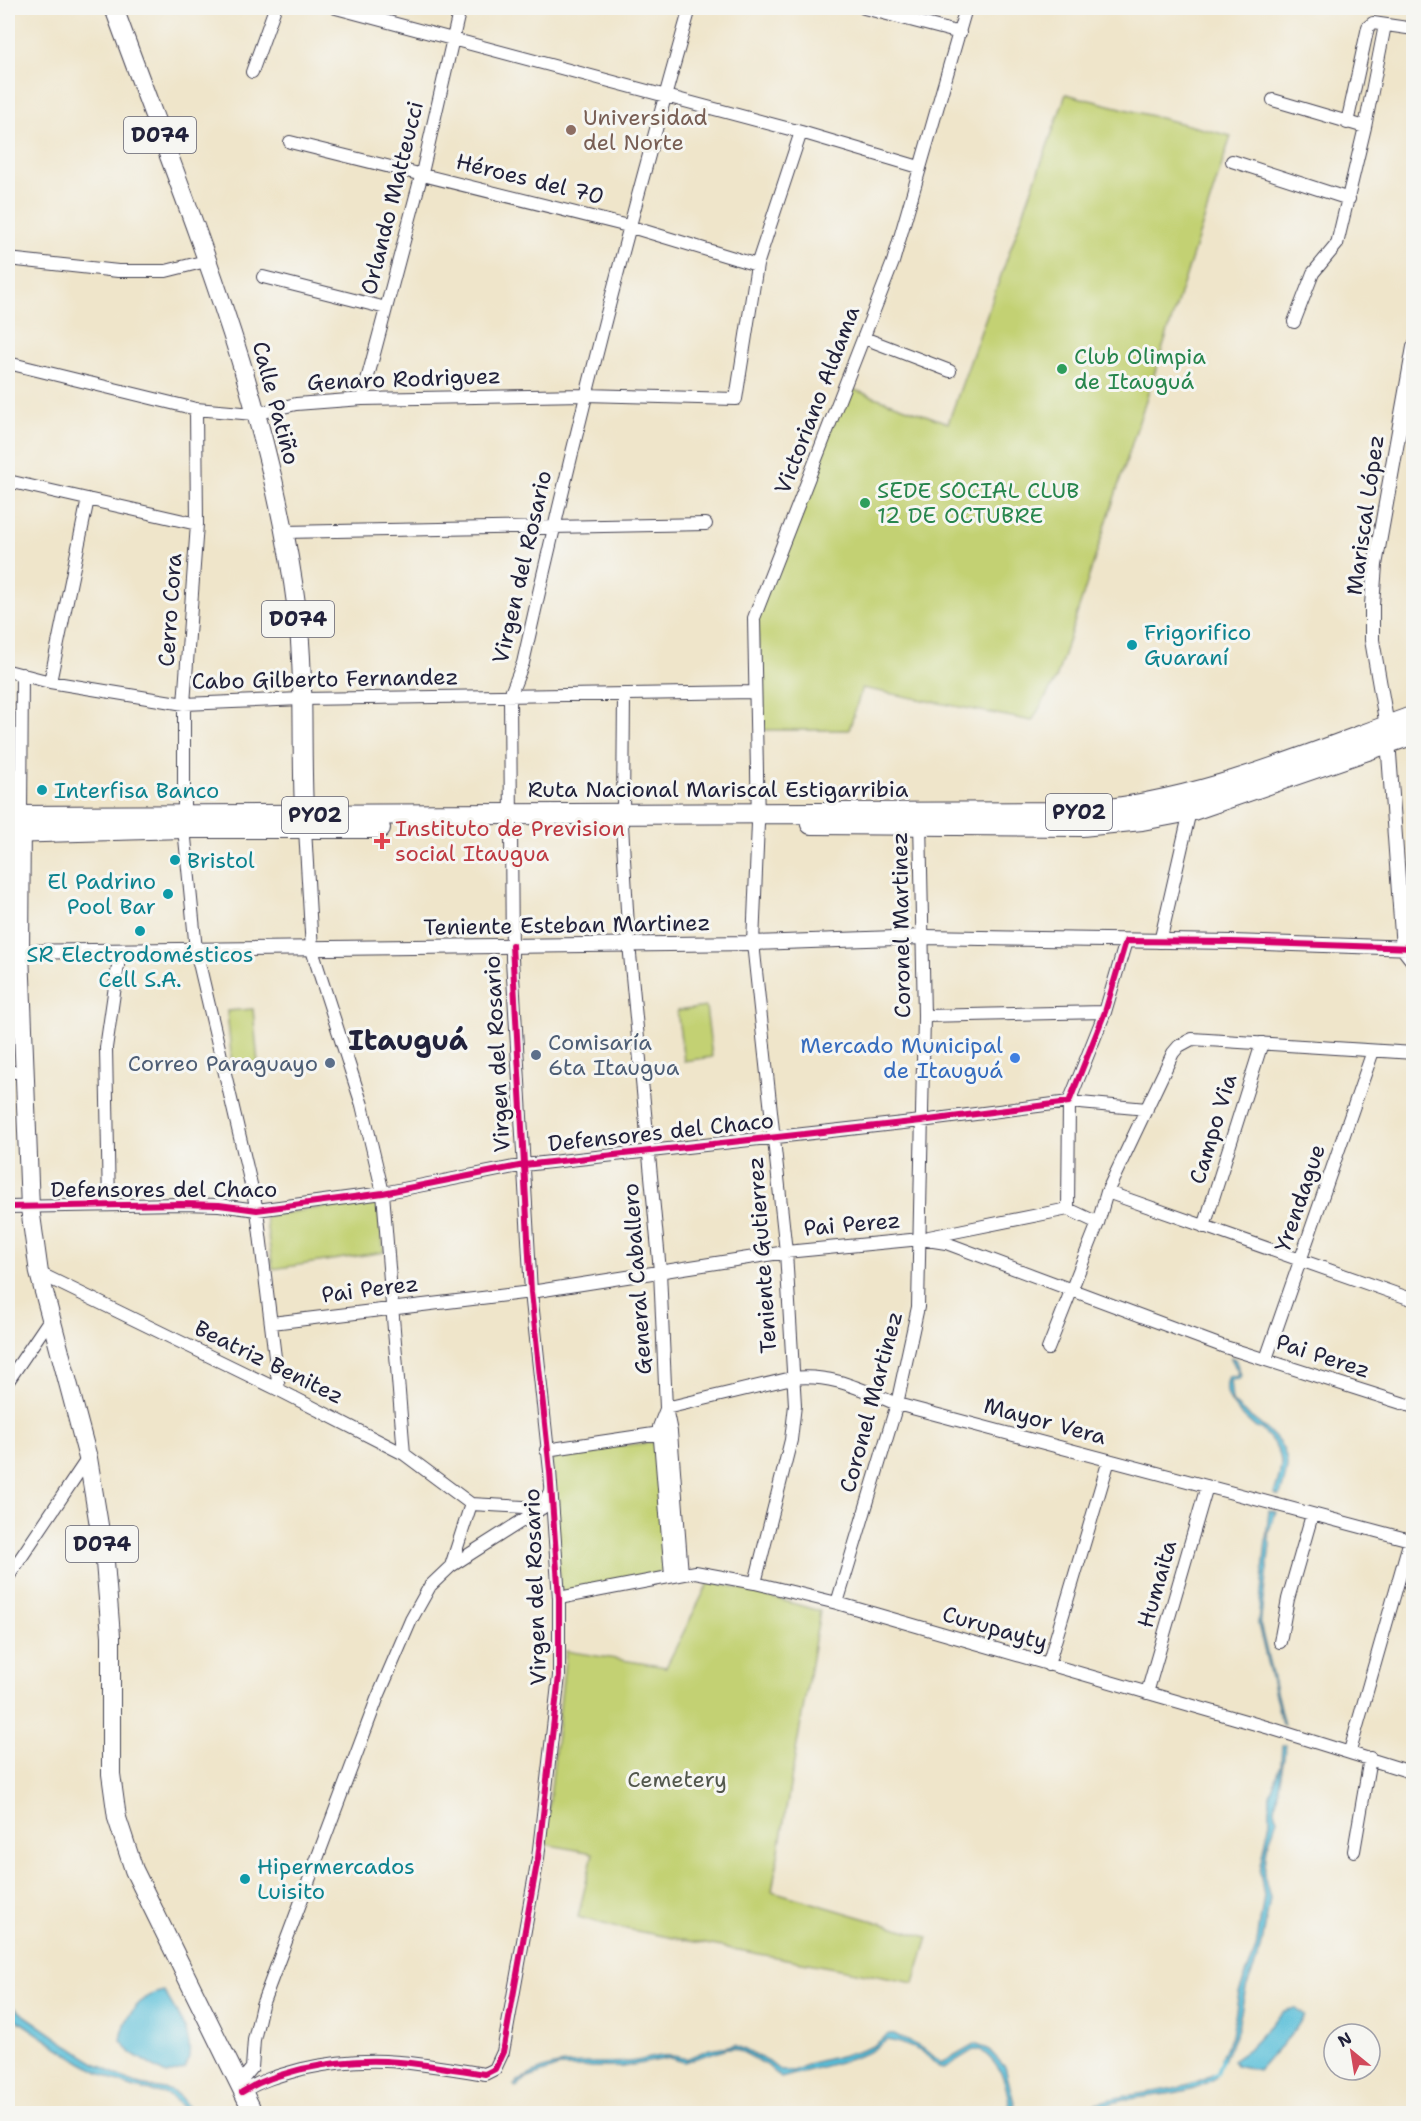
<svg xmlns="http://www.w3.org/2000/svg" width="1421" height="2121" font-family="'Shantell Sans',sans-serif">
<style>
.green{fill:#c3d173;stroke:#727a57;stroke-width:1.5}
.water{fill:#5bc0d9;stroke:#3e718a;stroke-width:1.5}
.lines{fill:none;stroke-linecap:round;stroke-linejoin:round}
.stream{stroke:#5bc0d9;stroke-width:3}
.minor-casing{stroke:#413f50;stroke-width:14}
.tertiary-casing{stroke:#413f50;stroke-width:16}
.primary-casing{stroke:#413f50;stroke-width:20}
.trunk-casing{stroke:#413f50;stroke-width:22}
.minor{stroke:#fff;stroke-width:12}
.tertiary{stroke:#fff;stroke-width:14}
.primary{stroke:#fff;stroke-width:18}
.trunk{stroke:#fff;stroke-width:20}
.cycleway-casing{stroke:#f6f6f2;stroke-width:10}
.cycleway{stroke:#d6006c;stroke-width:6}
.education-dot{fill:#8d6e63;stroke:#f6f6f2;stroke-width:2}
.leisure-dot{fill:#2e9e5b;stroke:#f6f6f2;stroke-width:2}
.culture-dot{fill:#0f9aa8;stroke:#f6f6f2;stroke-width:2}
.health-dot{fill:#e0444e;stroke:#f6f6f2;stroke-width:2}
.service-dot{fill:#5c6f8a;stroke:#f6f6f2;stroke-width:2}
.shop-dot{fill:#3f7fe0;stroke:#f6f6f2;stroke-width:2}
.labels{text-anchor:middle;dominant-baseline:central;stroke-width:6;stroke-linejoin:round;paint-order:stroke}
.shield{fill:#f6f6f2;stroke:#626272;stroke-width:1.5}
.shield-label{font-size:21px;font-weight:bold;fill:#22223b}
.education-label{font-size:22px;fill:#785e54;stroke:#f6f6f2;text-anchor:start}
.street-label{font-size:22px;fill:#22223b;stroke:#f6f6f2}
.leisure-label{font-size:22px;fill:#27864d;stroke:#f6f6f2;text-anchor:start}
.culture-label{font-size:22px;fill:#0d838f;stroke:#f6f6f2;text-anchor:start}
.health-label{font-size:22px;fill:#be3a42;stroke:#f6f6f2;text-anchor:start}
.service-label{font-size:22px;fill:#4e5e75;stroke:#f6f6f2;text-anchor:start}
.shop-label{font-size:22px;fill:#366cbe;stroke:#f6f6f2;text-anchor:end}
.park-label{font-size:22px;fill:#52574c;stroke:#f6f6f2}
.district-label{font-size:28px;font-weight:bold;fill:#22223b;stroke:#f6f6f2}
</style>
<rect width="100%" height="100%" fill="#f6f6f2"/>
<filter id="ink" filterUnits="userSpaceOnUse"><feTurbulence type="fractalNoise" baseFrequency=".0167" numOctaves="2"/><feDisplacementMap in="SourceGraphic" scale="12" xChannelSelector="R" yChannelSelector="G"/><feConvolveMatrix kernelMatrix="1 2 1 2 8 2 1 2 1" color-interpolation-filters="sRGB"/></filter>
<filter id="wash" filterUnits="userSpaceOnUse"><feTurbulence type="fractalNoise" baseFrequency=".008" numOctaves="4" result="noise"/><feDisplacementMap in="SourceGraphic" scale="24" xChannelSelector="R" yChannelSelector="G"/><feGaussianBlur stdDeviation="1.35" result="paint"/><feColorMatrix in="noise" values="0 0 0 0 0 0 0 0 0 0 0 0 0 0 0 0 0 1.4 0 .05"/><feComposite in="paint" operator="in"/></filter>
<g filter="url(#wash)">
<rect width="100%" height="100%" fill="#efe5ca"/>
<!-- green -->
<path class="green" d="M 1066,94 L 1231,136 L 1056,679 L 1032,721 L 862,688 L 849,730 L 759,730 L 757,615 L 846,387 L 948,423 Z
M 706,1007 L 712,1057 L 684,1061 L 677,1011 Z
M 253,1009 L 258,1063 L 232,1066 L 227,1011 Z
M 377,1199 L 384,1252 L 273,1269 L 265,1216 Z
M 658,1442 L 666,1571 L 560,1596 L 551,1452 Z
M 710,1580 L 820,1611 L 772,1891 L 928,1937 L 914,1983 L 615,1927 L 578,1917 L 593,1853 L 545,1844 L 566,1651 L 666,1667 Z"/>
<!-- water -->
<path class="water" d="M 1231,1358 L 1235,1359 L 1241,1375 L 1239,1379 L 1230,1380 L 1232,1401 C 1248,1420 1285,1434 1287,1463 C 1288,1473 1282,1486 1280,1496 L 1274,1494 C 1284,1463 1286,1453 1261,1429 L 1256,1428 C 1242,1415 1219,1399 1229,1376 L 1237,1377 L 1239,1374 Z
M 1269,1510 L 1276,1512 L 1268,1533 L 1270,1545 L 1260,1624 L 1284,1725 L 1282,1724 L 1258,1624 Z
M 1282,1745 L 1286,1745 L 1275,1809 L 1277,1819 L 1267,1848 L 1264,1875 L 1270,1898 L 1261,1949 L 1246,1988 L 1237,2031 L 1224,2060 L 1221,2059 L 1232,2035 L 1239,1993 L 1256,1949 L 1264,1896 L 1260,1871 L 1270,1821 L 1270,1795 L 1281,1765 Z
M 164,1991 C 177,2014 199,2042 185,2069 L 167,2075 L 131,2053 L 121,2041 C 124,2017 139,1995 164,1991 Z
M 8,2004 C 48,2030 89,2064 134,2083 C 154,2091 173,2082 187,2106 L 187,2113 L 183,2113 L 182,2107 C 168,2089 151,2093 132,2087 C 88,2071 47,2039 8,2014 Z
M 1295,2008 L 1304,2015 C 1294,2036 1273,2052 1258,2070 L 1235,2065 L 1232,2060 L 1248,2049 L 1284,2011 Z
M 889,2034 L 894,2034 L 927,2051 L 941,2063 L 974,2044 L 988,2049 L 1005,2067 L 1015,2107 L 1019,2113 L 1011,2113 C 1006,2083 1005,2069 981,2050 L 973,2050 L 944,2068 L 939,2067 L 923,2052 L 901,2043 L 887,2040 L 869,2052 L 850,2059 L 781,2078 L 767,2065 L 735,2048 L 727,2048 L 684,2062 L 670,2058 L 622,2067 L 558,2067 L 526,2079 L 516,2087 L 514,2085 C 554,2055 584,2066 628,2062 C 654,2060 659,2051 686,2059 L 710,2049 L 735,2045 L 769,2062 L 780,2071 L 794,2071 L 811,2063 L 857,2052 L 873,2046 Z
M 1212,2075 L 1216,2077 C 1187,2098 1148,2093 1115,2102 C 1101,2106 1090,2114 1075,2113 C 1117,2088 1169,2098 1212,2075 Z"/>
<g class="lines">
<!-- stream -->
<path class="stream" d="M 1359,1044 L 1371,1044
M 1371,1044 L 1391,1046
M 1212,2077 L 1217,2074 L 1223,2058"/>
</g>
</g>
<g filter="url(#ink)">
<g class="lines">
<!-- minor casing -->
<g class="minor-casing">
<path id="minor" d="M 336,8 L 801,132 L 919,167
M 864,8 L 960,33
M 252,72 L 275,8
M 1273,100 L 1365,127
M 1347,123 L 1368,27 L 1373,23 L 1414,29
M 290,142 L 628,226 L 757,265
M 1232,161 L 1349,199
M 8,259 L 118,271 L 166,271 L 206,261
M 263,277 L 386,308
M 1294,322 L 1313,273 L 1337,244 L 1365,127 L 1385,25
M 864,338 L 950,371
M 8,363 L 196,409 L 254,414 L 296,404 L 362,399 L 585,395 L 736,399 L 757,265 L 801,132
M 362,399 L 422,173 L 460,8
M 8,481 L 197,524
M 284,532 L 706,524
M 8,671 L 50,682 L 184,704 L 302,699 L 754,692
M 50,682 L 88,499
M 184,814 L 184,704 L 197,524 L 196,409
M 623,814 L 624,694
M 21,816 L 22,674
M 622,825 L 629,944 L 660,1271 L 666,1408 L 671,1432 L 682,1574
M 184,828 L 196,950 L 257,1210 L 279,1390
M 305,829 L 312,950 L 362,1105 L 383,1193 L 404,1454
M 1160,942 L 1190,811
M 924,1016 L 1105,1012
M 8,1072 L 25,1072
M 1107,1192 L 1414,1300
M 109,1205 L 106,1048 L 120,952
M 8,1207 L 181,1204 L 219,1205 L 257,1210 L 383,1193 L 524,1165 L 921,1121 L 1069,1102 L 1147,1109
M 1068,1209 L 1069,1102 L 1105,1012 L 1126,941
M 1204,1227 L 1262,1043
M 929,1237 L 1068,1209 L 1098,1223
M 39,1273 L 279,1390 L 404,1454 L 471,1504
M 272,1323 L 531,1292 L 786,1252 L 921,1239 L 946,1243 L 1222,1346 L 1414,1407
M 1048,1349 L 1098,1223 L 1107,1192 L 1173,1053 L 1179,1046 L 1192,1039 L 1414,1053
M 1266,1359 L 1373,1051
M 8,1381 L 50,1319
M 666,1408 L 792,1378 C 831,1373 862,1390 897,1404 L 1414,1541
M 666,1409 L 659,1427 L 671,1576
M 546,1450 L 667,1432
M 451,1566 L 471,1504 L 542,1508
M 8,1577 L 88,1458
M 755,1583 L 791,1440 L 795,1405 L 786,1252 L 753,943 L 758,823 L 754,618 L 893,262 L 966,8
M 559,1598 L 695,1572 L 755,1583 L 837,1603 L 1273,1729 L 1414,1773
M 837,1603 L 897,1404 L 918,1307 L 924,1016 L 920,821
M 1280,1642 L 1288,1599 L 1312,1515
M 1048,1665 L 1109,1460
M 1147,1693 L 1207,1486
M 1350,1751 L 1410,1540
M 1354,1851 L 1370,1758
M 238,2085 L 252,2068 L 254,2040 L 262,2005 L 377,1699 L 411,1620 L 430,1586 L 451,1566 L 542,1508 L 549,1493
M 242,2092 C 261,2080 280,2075 302,2069 C 373,2053 415,2063 485,2074 L 495,2069 L 503,2052 L 538,1858 L 559,1676 L 559,1598 L 550,1471 L 531,1292 L 512,959 L 510,696 L 523,663 C 572,443 628,225 690,8"/>
</g>
<!-- tertiary casing -->
<g class="tertiary-casing">
<path id="tertiary" d="M 1414,347 L 1375,565 L 1372,605 L 1372,640 L 1387,726 L 1403,948 L 1414,962
M 8,952 L 753,943 L 923,937 L 1232,942 L 1414,948"/>
</g>
<!-- primary casing -->
<g class="primary-casing">
<path id="primary" d="M 114,8 C 185,204 271,402 297,611 C 306,683 300,756 305,829
M 21,818 L 20,952 L 30,1208 L 39,1273 L 88,1458 L 105,1562 L 111,1636 L 111,1774 L 117,1818 L 134,1870 L 254,2114"/>
</g>
<!-- trunk casing -->
<g class="trunk-casing">
<path id="trunk" d="M 8,816 L 1080,812 C 1197,803 1304,756 1414,716
M 811,824 L 1082,826 L 1142,820 L 1190,811 L 1414,734
M 8,833 L 184,828 L 380,828"/>
</g>
<!-- minor -->
<use href="#minor" class="minor"/>
<!-- tertiary -->
<use href="#tertiary" class="tertiary"/>
<!-- primary -->
<use href="#primary" class="primary"/>
<!-- trunk -->
<use href="#trunk" class="trunk"/>
<!-- cycleway casing -->
<g class="cycleway-casing">
<path id="cycleway" d="M 8,1207 L 181,1204 L 219,1205 L 257,1210 L 383,1193 L 524,1165 L 921,1121 L 1069,1102 L 1105,1012 L 1126,941 L 1232,942 L 1414,948
M 242,2092 C 261,2080 280,2075 302,2069 C 373,2053 415,2063 485,2074 L 495,2069 L 503,2052 L 538,1858 L 559,1676 L 559,1598 L 550,1471 L 531,1292 L 512,945"/>
</g>
<!-- cycleway -->
<use href="#cycleway" class="cycleway"/>
</g>
</g>
<!-- markers -->
<circle class="education-dot" cx="571" cy="130" r="6"/>
<g class="leisure-dot">
<circle cx="1062" cy="369" r="6"/>
<circle cx="865" cy="503" r="6"/>
</g>
<g class="culture-dot">
<circle cx="1132" cy="645" r="6"/>
<circle cx="42" cy="790" r="6"/>
<circle cx="175" cy="860" r="6"/>
<circle cx="168" cy="894" r="6"/>
<circle cx="140" cy="931" r="6"/>
<circle cx="245" cy="1879" r="6"/>
</g>
<path class="health-dot" d="M379 832h6v6h6v6h-6v6h-6v-6h-6v-6h6z"/>
<g class="service-dot">
<circle cx="536" cy="1055" r="6"/>
<circle cx="330" cy="1063" r="6"/>
</g>
<circle class="shop-dot" cx="1015" cy="1058" r="6"/>
<g class="labels">
<!-- shield labels -->
<g class="shield">
<rect x="124" y="117" width="72" height="36" rx="4.5"/>
<rect x="262" y="601" width="72" height="36" rx="4.5"/>
<rect x="1046" y="794" width="66" height="36" rx="4.5"/>
<rect x="282" y="797" width="66" height="36" rx="4.5"/>
<rect x="66" y="1526" width="72" height="36" rx="4.5"/>
</g>
<g class="shield-label">
<text x="160" y="135">D074</text>
<text x="298" y="619">D074</text>
<text x="1079" y="812">PY02</text>
<text x="315" y="815">PY02</text>
<text x="102" y="1544">D074</text>
</g>
<!-- education labels -->
<g class="education-label">
<text x="583" y="117">Universidad<tspan x="583" dy="25">del Norte</tspan></text>
</g>
<!-- street labels -->
<g class="street-label">
<text transform="translate(530 179) rotate(14)">Héroes del 70</text>
<text transform="translate(392 198) rotate(-76)">Orlando Matteucci</text>
<text transform="translate(404 379) rotate(-2)">Genaro Rodriguez</text>
<text transform="translate(817 400) rotate(-69)">Victoriano Aldama</text>
<text transform="translate(276 403) rotate(75)">Calle Patiño</text>
<text transform="translate(1365 515) rotate(-82)">Mariscal López</text>
<text transform="translate(522 567) rotate(-77)">Virgen del Rosario</text>
<text transform="translate(170 610) rotate(-86)">Cerro Cora</text>
<text transform="translate(325 679) rotate(-1)">Cabo Gilberto Fernandez</text>
<text x="718" y="789">Ruta Nacional Mariscal Estigarribia</text>
<text transform="translate(567 925) rotate(-1)">Teniente Esteban Martinez</text>
<text transform="translate(901 925) rotate(-91)">Coronel Martinez</text>
<text transform="translate(497 1054) rotate(-93)">Virgen del Rosario</text>
<text transform="translate(1213 1129) rotate(-73)">Campo Via</text>
<text transform="translate(661 1132) rotate(-6)">Defensores del Chaco</text>
<text x="164" y="1189">Defensores del Chaco</text>
<text transform="translate(1300 1198) rotate(-71)">Yrendague</text>
<text transform="translate(852 1224) rotate(-5)">Pai Perez</text>
<text transform="translate(762 1255) rotate(-94)">Teniente Gutierrez</text>
<text transform="translate(637 1279) rotate(-94)">General Caballero</text>
<text transform="translate(370 1289) rotate(-7)">Pai Perez</text>
<text transform="translate(1323 1356) rotate(18)">Pai Perez</text>
<text transform="translate(269 1362) rotate(26)">Beatriz Benitez</text>
<text transform="translate(871 1402) rotate(-75)">Coronel Martinez</text>
<text transform="translate(1045 1421) rotate(15)">Mayor Vera</text>
<text transform="translate(1157 1584) rotate(-74)">Humaita</text>
<text transform="translate(535 1587) rotate(-92)">Virgen del Rosario</text>
<text transform="translate(995 1628) rotate(16)">Curupayty</text>
</g>
<!-- leisure labels -->
<g class="leisure-label">
<text x="1074" y="356">Club Olimpia<tspan x="1074" dy="25">de Itauguá</tspan></text>
<text x="877" y="490">SEDE SOCIAL CLUB<tspan x="877" dy="25">12 DE OCTUBRE</tspan></text>
</g>
<!-- culture labels -->
<g class="culture-label">
<text x="1144" y="632">Frigorifico<tspan x="1144" dy="25">Guaraní</tspan></text>
<text x="54" y="790">Interfisa Banco</text>
<text x="187" y="860">Bristol</text>
<text x="156" y="881" text-anchor="end">El Padrino<tspan x="156" dy="25">Pool Bar</tspan></text>
<text x="140" y="954" text-anchor="middle">SR Electrodomésticos<tspan x="140" dy="25">Cell S.A.</tspan></text>
<text x="257" y="1866">Hipermercados<tspan x="257" dy="25">Luisito</tspan></text>
</g>
<!-- health labels -->
<g class="health-label">
<text x="395" y="828">Instituto de Prevision<tspan x="395" dy="25">social Itaugua</tspan></text>
</g>
<!-- service labels -->
<g class="service-label">
<text x="548" y="1042">Comisaría<tspan x="548" dy="25">6ta Itaugua</tspan></text>
<text x="318" y="1063" text-anchor="end">Correo Paraguayo</text>
</g>
<!-- shop labels -->
<g class="shop-label">
<text x="1003" y="1045">Mercado Municipal<tspan x="1003" dy="25">de Itauguá</tspan></text>
</g>
<!-- park labels -->
<g class="park-label">
<text x="677" y="1779">Cemetery</text>
</g>
<!-- district labels -->
<g class="district-label">
<text x="408" y="1040">Itauguá</text>
</g>
</g>
<!-- margin -->
<rect width="1421" height="2121" fill="none" stroke="#f6f6f2" stroke-width="30"/>
<!-- north arrow -->
<g transform="translate(1352 2052) rotate(330)"><circle r="28" fill="#f6f6f2" stroke="#a1a1a9" stroke-width="1.5"/>
<path d="M0-4.5L10 22L0 15L-10 22Z" fill="#d1495b"/>
<text y="-9" font-size="16" font-weight="bold" text-anchor="middle" fill="#22223b">N</text>
</g>
</svg>
